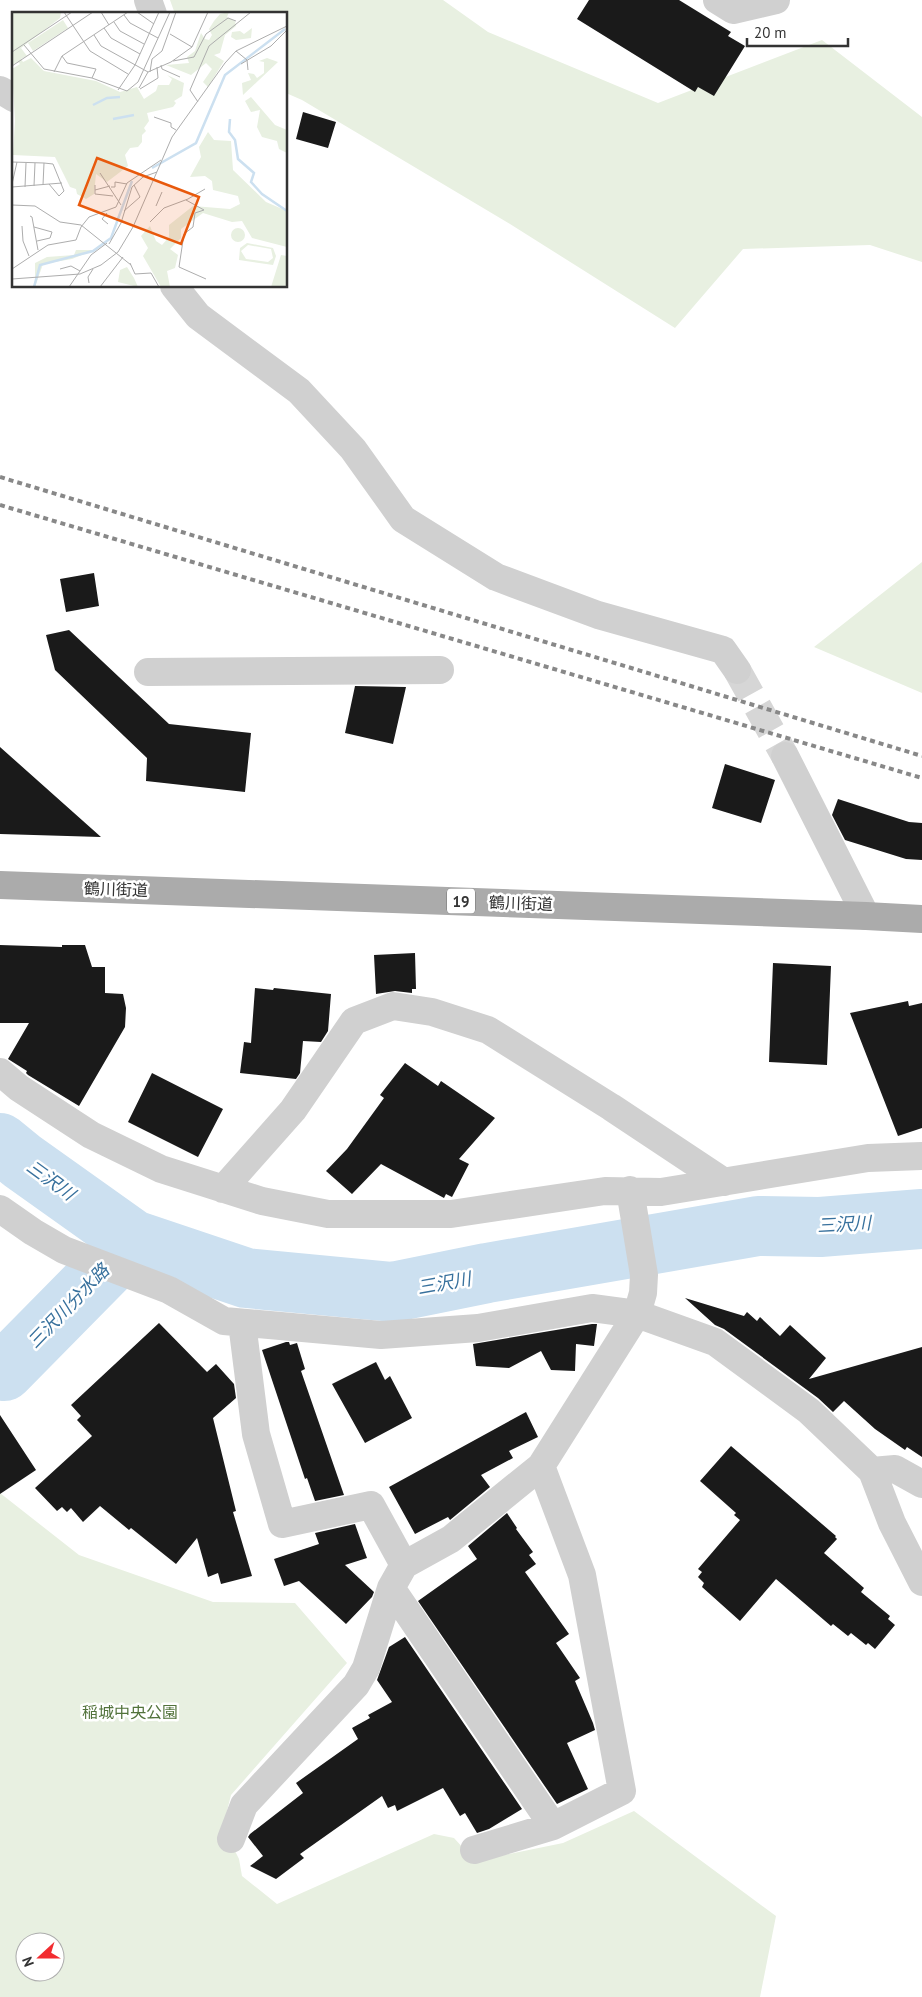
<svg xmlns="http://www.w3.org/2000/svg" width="922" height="1997" font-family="'PT Sans','Noto Sans JP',sans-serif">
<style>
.green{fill:#e8f0e1;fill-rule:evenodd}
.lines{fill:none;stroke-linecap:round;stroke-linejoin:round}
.river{stroke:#cce0f0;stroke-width:60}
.building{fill:#1a1a1a}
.minor-tunnel{stroke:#d6d6d6;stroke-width:28;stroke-dasharray:28 14;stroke-linecap:butt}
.minor{stroke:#d0d0d0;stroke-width:28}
.major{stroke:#ababab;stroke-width:28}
.rail{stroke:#888;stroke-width:4;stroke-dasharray:5 4;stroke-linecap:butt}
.labels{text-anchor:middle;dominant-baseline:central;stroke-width:5;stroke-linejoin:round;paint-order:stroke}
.shield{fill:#fff;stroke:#707070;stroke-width:1}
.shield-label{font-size:15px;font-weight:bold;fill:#333}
.street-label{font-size:16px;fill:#333;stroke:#fff}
.park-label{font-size:16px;fill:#52733b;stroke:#fff}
.water-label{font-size:18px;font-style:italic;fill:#38719d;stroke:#fff}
.inset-river{fill:none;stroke:#cce0f0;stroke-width:2.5}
.inset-road{fill:none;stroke:#adadad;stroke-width:1}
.view{fill:#e8590c;fill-opacity:0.15;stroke:#e8590c;stroke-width:2.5}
.inset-edge{fill:none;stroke:#333;stroke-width:2.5}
</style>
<rect width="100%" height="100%" fill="#fff"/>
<!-- green -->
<path class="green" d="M 170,0 L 443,0 L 488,32 L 658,103 L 822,40 L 922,117 L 922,262 L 870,245 L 743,249 L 675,328 L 510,224 L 302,100 L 286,93 L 286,14 L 175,14 Z
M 922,562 L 922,693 L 814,647 Z
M 0,1493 L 79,1555 L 213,1602 L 295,1603 L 347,1663 L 231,1795 L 223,1827 L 239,1859 L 242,1876 L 277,1904 L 434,1834 L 454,1838 L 475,1861 L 563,1843 L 634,1811 L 776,1916 L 760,1997 L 0,1997 ZM 25,1942 L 55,1942 L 55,1972 L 25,1972 Z"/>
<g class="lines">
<!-- river -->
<path class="river" d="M 0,1143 L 22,1161 L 133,1240 L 246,1278 L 393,1292 L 487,1273 L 758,1226 L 820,1227 L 922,1219
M 4,1371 L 133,1240"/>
</g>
<!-- building -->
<path class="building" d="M 589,0 L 679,0 L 731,32 L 728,36 L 745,46 L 714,96 L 698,87 L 695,92 L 577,19 Z
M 303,112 L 336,122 L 328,148 L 296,139 Z
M 94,573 L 99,606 L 66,612 L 60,579 Z
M 69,630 L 169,724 L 251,733 L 245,792 L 146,781 L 147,758 L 55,670 L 46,635 Z
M 355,686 L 406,687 L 393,744 L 345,733 Z
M 0,747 L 101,837 L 0,834 Z
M 725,764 L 775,780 L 761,823 L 712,808 Z
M 838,799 L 909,822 L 922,823 L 922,860 L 906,859 L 845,840 L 832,815 Z
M 0,945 L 62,947 L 62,945 L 85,945 L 92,967 L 105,967 L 105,993 L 123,994 L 126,1008 L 125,1027 L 79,1106 L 28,1075 L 26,1073 L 27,1071 L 8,1059 L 29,1023 L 0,1023 Z
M 415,953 L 416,989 L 412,989 L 412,993 L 395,991 L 376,994 L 374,955 Z
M 773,963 L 831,966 L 827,1065 L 769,1062 Z
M 255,988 L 273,990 L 274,988 L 331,994 L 328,1031 L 321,1042 L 303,1041 L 300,1073 L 296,1079 L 240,1073 L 244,1042 L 251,1043 Z
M 908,1001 L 909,1006 L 922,1003 L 922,1128 L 898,1136 L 850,1013 Z
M 405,1063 L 438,1086 L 441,1081 L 495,1118 L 459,1159 L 469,1164 L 452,1197 L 446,1194 L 444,1198 L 381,1164 L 352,1194 L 326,1171 L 347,1149 L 384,1098 L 380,1095 Z
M 152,1073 L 223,1109 L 198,1157 L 128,1122 Z
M 685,1298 L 744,1316 L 747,1312 L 757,1321 L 760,1317 L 780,1336 L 790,1325 L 826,1358 L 809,1379 L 922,1347 L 922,1457 L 907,1447 L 905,1450 L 875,1429 L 844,1401 L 833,1412 L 818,1398 L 724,1329 L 715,1325 Z
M 159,1323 L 207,1372 L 216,1364 L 234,1384 L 236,1398 L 213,1418 L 236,1511 L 233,1512 L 252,1576 L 221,1584 L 218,1573 L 208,1577 L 197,1538 L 176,1564 L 131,1528 L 129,1530 L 100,1506 L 83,1522 L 71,1508 L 67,1512 L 62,1507 L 57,1511 L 35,1488 L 92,1436 L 77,1420 L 81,1416 L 71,1405 Z
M 592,1324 L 597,1324 L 594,1346 L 576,1344 L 575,1371 L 551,1370 L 541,1351 L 509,1368 L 476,1366 L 473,1344 Z
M 286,1342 L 289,1342 L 290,1345 L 297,1343 L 305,1369 L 301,1371 L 344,1495 L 315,1501 L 307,1478 L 305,1479 L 262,1350 Z
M 376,1362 L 385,1380 L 390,1376 L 412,1418 L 365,1443 L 332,1384 Z
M 526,1412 L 538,1437 L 509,1451 L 513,1458 L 481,1475 L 490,1487 L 450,1520 L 448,1517 L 415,1534 L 389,1487 Z
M 0,1415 L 36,1470 L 0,1494 Z
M 731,1446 L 836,1536 L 835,1537 L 837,1539 L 824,1553 L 864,1588 L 861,1592 L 890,1616 L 888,1619 L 895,1625 L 875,1649 L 868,1643 L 866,1645 L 851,1633 L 848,1636 L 833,1624 L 831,1626 L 776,1579 L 740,1621 L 702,1587 L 704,1583 L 698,1577 L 702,1572 L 698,1569 L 740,1520 L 734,1515 L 736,1513 L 700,1481 Z
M 507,1513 L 517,1528 L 516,1529 L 533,1552 L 529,1555 L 536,1564 L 525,1572 L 569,1634 L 556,1643 L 580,1678 L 575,1681 L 593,1723 L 595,1730 L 567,1743 L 588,1789 L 557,1804 L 418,1601 L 477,1559 L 468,1546 Z
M 355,1524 L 367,1558 L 345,1565 L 374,1592 L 372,1597 L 346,1624 L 299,1581 L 284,1586 L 274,1559 L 319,1544 L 315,1533 Z
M 405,1637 L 522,1809 L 489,1829 L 477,1833 L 465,1813 L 460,1816 L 443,1788 L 397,1811 L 395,1805 L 388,1808 L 382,1796 L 300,1854 L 304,1858 L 276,1879 L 250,1866 L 263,1856 L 248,1837 L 250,1834 L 303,1793 L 296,1783 L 358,1739 L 352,1728 L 370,1718 L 368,1715 L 392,1702 L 377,1680 L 389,1647 Z"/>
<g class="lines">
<!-- minor-tunnel -->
<path class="minor-tunnel" d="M 737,670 L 785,756"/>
<!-- minor -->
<path class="minor" d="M 148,0 L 153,14
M 717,0 L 733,10 L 776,0
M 0,90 L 14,98
M 174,286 L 198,316 L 299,391 L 353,449 L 403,519 L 496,577 L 598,615 L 723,650 L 737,670
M 148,672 L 440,670
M 785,756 L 866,916
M 0,1072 L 19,1088 L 91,1135 L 161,1169 L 262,1201 L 328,1214 L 451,1214 L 605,1191 L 661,1192 L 868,1158 L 922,1156
M 223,1189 L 293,1110 L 354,1021 L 393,1006 L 432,1012 L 488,1030 L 611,1107 L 724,1182
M 0,1209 L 33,1232 L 64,1250 L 169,1290 L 224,1321 L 381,1335 L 478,1328 L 592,1308 L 637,1314 L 715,1342 L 809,1411 L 872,1471 L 892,1523 L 922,1582
M 242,1323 L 256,1434 L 282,1524 L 371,1505 L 404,1565
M 872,1471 L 895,1469 L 922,1484
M 391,1588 L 553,1826
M 231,1839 L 244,1805 L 356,1685 L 366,1668 L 391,1588 L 404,1565 L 451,1539 L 541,1466 L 637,1314 L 643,1293 L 644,1275 L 630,1190
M 474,1850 L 553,1826 L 622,1791 L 582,1575 L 541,1466"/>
<!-- major -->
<path class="major" d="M 0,885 L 866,916 L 922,919"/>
<!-- rail -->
<path class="rail" d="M 0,477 L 922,756
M 0,505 L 922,778"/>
</g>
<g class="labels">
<!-- shield labels -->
<rect class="shield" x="447" y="888.5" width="28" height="25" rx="4"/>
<g class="shield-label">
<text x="461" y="901">19</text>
</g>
<!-- street labels -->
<g class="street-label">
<text transform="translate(116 889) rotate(2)">鶴川街道</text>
<text transform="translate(521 903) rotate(2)">鶴川街道</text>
</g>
<!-- park labels -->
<g class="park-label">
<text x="130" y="1712">稲城中央公園</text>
</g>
<!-- water labels -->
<g class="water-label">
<text transform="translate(51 1180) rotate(36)">三沢川</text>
<text transform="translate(844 1224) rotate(-3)">三沢川</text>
<text transform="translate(444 1283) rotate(-10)">三沢川</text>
<text transform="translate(68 1306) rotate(-46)">三沢川分水路</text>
</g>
</g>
<!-- overview -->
<g transform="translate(12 12)">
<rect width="275" height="275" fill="#fff"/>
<path d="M 0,0 L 49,1 L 48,6 L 9,36 L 15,44 L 9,47 L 11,50 L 19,46 L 32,59 L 84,69 L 108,80 L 125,75 L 132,87 L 144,79 L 146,73 L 157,73 L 160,67 L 155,63 L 172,71 L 170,84 L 162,89 L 164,91 L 161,95 L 135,101 L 137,109 L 132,116 L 134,119 L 130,123 L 130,130 L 126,135 L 118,136 L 113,143 L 116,154 L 95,170 L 84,162 L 82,182 L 74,187 L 65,182 L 64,177 L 58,175 L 43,145 L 1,143 L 3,109 L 0,57 L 8,52 L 6,50 L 0,53 ZM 217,0 L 215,5 L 223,9 L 224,14 L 213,23 L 208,41 L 202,43 L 212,49 L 196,75 L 191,70 L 200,57 L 194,51 L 179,63 L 154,53 L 177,51 L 175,45 L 183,39 L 189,21 L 193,27 L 197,28 L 200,23 L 197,17 L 202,9 L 208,2 ZM 51,8 L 56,16 L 21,39 L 16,31 ZM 240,16 L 239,26 L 224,28 L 219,25 L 220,20 L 228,19 L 232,22 ZM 255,46 L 266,50 L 231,83 L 230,71 L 239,68 L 236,61 L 242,62 L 245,66 L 252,61 L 252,50 L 247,49 ZM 239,85 L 263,113 L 275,118 L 275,141 L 267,137 L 265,129 L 250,125 L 245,115 L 248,98 L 239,100 L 233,89 ZM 196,120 L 202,128 L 219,129 L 221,158 L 254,190 L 275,199 L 275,235 L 240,226 L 230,209 L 220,210 L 191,201 L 169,217 L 169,226 L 158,237 L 166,243 L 163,256 L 155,259 L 158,275 L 149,275 L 131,244 L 136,236 L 129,224 L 138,214 L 144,229 L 150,233 L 157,225 L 157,213 L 181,194 L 218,197 L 228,192 L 226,184 L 201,178 L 200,169 L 193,164 L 178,165 L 189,145 L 187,135 ZM219 223a7 7 0 1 1 14 0a7 7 0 1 1-14 0ZM 235,231 L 261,236 L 264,244 L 261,253 L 227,248 L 228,236 ZM 236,233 L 259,237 L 261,246 L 256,250 L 234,247 L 229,239 ZM 64,238 L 82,238 L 60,247 L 31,252 L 23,275 L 23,251 L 35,245 L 62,243 ZM 269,243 L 275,244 L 275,275 L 259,275 ZM 115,255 L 122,266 L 126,275 L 106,270 L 108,258 Z" fill="#e8f0e1" fill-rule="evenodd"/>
<path class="inset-river" d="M 81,93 L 95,86 L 108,85M 101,107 L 122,103M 218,107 L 217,120 L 223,128 L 226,147 L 242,161 L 239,170 L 250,182 L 275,199M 140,156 L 184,131 L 213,63 L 273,17M 22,275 L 28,253 L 81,239 L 99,226 L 120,169"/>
<path class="inset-road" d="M 52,0 L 78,39 L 116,62M 89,0 L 97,13M 125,0 L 142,12M 112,3 L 118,11 L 146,26M 102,10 L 108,19 L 132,32M 92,16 L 99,26 L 128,42M 158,22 L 180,35M 82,23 L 89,34 L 136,60 L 159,50 L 180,35 L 196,0M 12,33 L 32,57 L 80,66 L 115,79 L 126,70 L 158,0M 224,39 L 235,48 L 236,58M 0,40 L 60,0M 50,44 L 55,51 L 84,57 L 80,66M 161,49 L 182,45 L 194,22 L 216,6 L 224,9M 229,52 L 259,34 L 275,18M 149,53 L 150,57 L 168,65M 0,54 L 81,0M 42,60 L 50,44 L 116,0M 138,60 L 140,47 L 150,39 L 164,0M 127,76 L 136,60M 128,77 L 146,66 L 145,55M 106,78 L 123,53 L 147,0M 186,90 L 178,78 L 197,34 L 239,0M 0,92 L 0,129M 142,105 L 159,111 L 159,115 L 164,118M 0,150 L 32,151 L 31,173M 32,151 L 41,152 L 52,179 L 47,184 L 37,172M 88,161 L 109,193M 0,172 L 5,150M 83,173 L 83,182 L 101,184M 22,174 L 23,151M 0,175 L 50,171M 13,175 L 14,151M 99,175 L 103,175 L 103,170 L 115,172M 83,178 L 98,174M 174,188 L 192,198 L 183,201 L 181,215 L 172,222 L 167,255 L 194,267M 0,193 L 23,194 L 48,210 L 69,213 L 119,253M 144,194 L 150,180M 112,199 L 128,185 L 122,173M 95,201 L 90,207 L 96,212M 18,204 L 20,205 L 26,238M 138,210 L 152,196 L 176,187 L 193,177M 10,214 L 11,229 L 17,244M 22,215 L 40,220 L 38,226 L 25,229M 97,232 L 109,211 L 120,175 L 131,165 L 145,160M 118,251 L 123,262 L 139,261 L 147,275M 0,257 L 36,233 L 64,228 L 69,215 L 77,205 L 104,195 L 115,171 L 149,148M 48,257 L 59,254 L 68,259M 0,267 L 68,262 L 89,253 L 106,240 L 121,215 L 160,125 L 213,51 L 224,39 L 275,14M 77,271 L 76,265 L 81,257M 57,275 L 79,243 L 95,231M 88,275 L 111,245"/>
<path class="view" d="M 85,146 L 187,185 L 169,232 L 67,193 Z"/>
<rect width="275" height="275" class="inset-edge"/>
</g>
<!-- north arrow -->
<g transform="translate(40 1957) rotate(249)"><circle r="24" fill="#ffffff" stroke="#adadad"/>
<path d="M0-4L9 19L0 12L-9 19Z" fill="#f22c30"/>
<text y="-8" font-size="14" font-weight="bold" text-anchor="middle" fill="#333333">N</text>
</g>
<!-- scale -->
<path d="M747 38v8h101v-8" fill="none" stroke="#333333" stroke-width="2.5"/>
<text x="754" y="38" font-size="15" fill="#333333" stroke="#ffffff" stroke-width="4" paint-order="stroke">20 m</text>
</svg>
